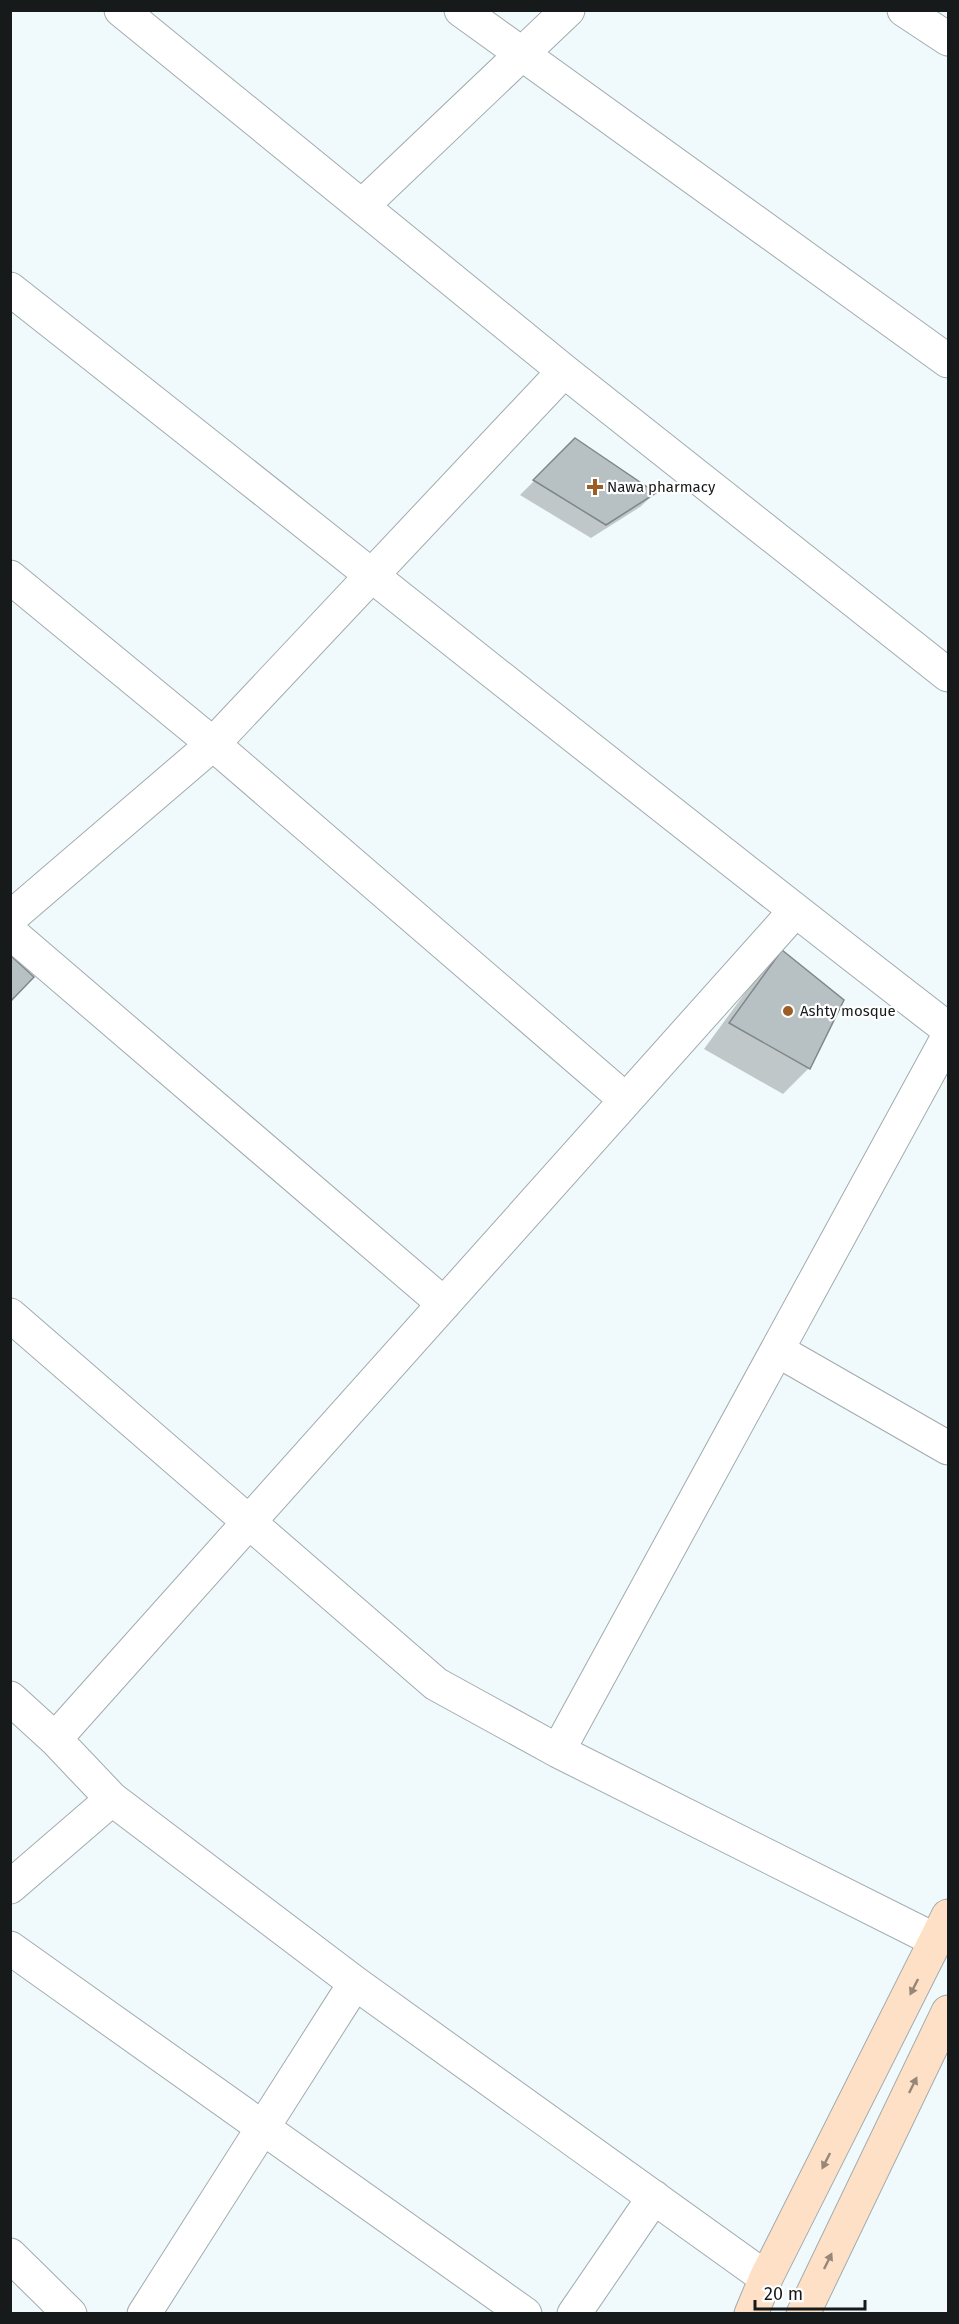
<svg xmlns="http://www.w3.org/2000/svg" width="959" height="2324" font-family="'Fira Sans',sans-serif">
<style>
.shadow{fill:#0003}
.building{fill:#b7c0c3;stroke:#7f878a;stroke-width:1.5}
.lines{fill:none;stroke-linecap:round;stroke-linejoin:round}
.street-casing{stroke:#a2abae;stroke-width:35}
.secondary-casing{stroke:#a2abae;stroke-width:35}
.street{stroke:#fff;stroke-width:33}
.secondary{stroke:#fde0c5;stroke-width:33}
.oneway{fill:#968778}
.poi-dot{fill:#9d5e25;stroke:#fff;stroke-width:2}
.labels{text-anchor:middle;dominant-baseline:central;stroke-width:4.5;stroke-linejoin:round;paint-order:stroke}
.poi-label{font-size:15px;fill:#171a1b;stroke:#fff;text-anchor:start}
</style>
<rect width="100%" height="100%" fill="#f0f9fc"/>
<!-- shadow -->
<path class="shadow" d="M 575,440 L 654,494 L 640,507 L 591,538 L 520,495 Z
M 782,952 L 809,1068 L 783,1094 L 704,1049 L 756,978 Z"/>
<!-- building -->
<path class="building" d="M 575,438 L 656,493 L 606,525 L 533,480 Z
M 782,950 L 844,1000 L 810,1069 L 729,1023 Z
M 10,955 L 34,977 L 10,1002 Z"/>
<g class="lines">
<!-- street casing -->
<g class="street-casing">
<path id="street" d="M 121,10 L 564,371 L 948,675
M 461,10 L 948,361
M 904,10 L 948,39
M 362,206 L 568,10
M 10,289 C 323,535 633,786 948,1029
M 10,577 L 213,744 L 626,1100
M 10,918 L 213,744 L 564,371
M 10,932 L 444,1304
M 10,1315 L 436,1684 L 558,1751 L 937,1941
M 777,1350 L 948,1448
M 10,1698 L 55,1739 L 112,1799 L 355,1983 L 766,2278
M 55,1739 L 795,911
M 558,1751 L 948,1037
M 10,1887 L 112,1799
M 10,1948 L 525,2314
M 10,2255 L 70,2314
M 144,2314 L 355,1983
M 574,2314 L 654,2197"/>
</g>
<!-- secondary casing -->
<g class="secondary-casing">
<path id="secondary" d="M 751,2314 L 766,2278 L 948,1916
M 803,2314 L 948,2012"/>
</g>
<!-- street -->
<use href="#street" class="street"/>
<!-- secondary -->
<use href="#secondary" class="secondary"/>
</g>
<!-- one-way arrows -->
<defs><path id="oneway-solid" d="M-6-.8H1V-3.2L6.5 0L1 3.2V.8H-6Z" transform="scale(1.5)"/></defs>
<g class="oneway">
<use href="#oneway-solid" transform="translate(914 1987) rotate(117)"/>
<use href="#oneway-solid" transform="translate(913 2085) rotate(-64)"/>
<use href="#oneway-solid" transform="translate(826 2161) rotate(117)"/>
<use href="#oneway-solid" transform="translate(828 2261) rotate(-64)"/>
</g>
<!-- markers -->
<g class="poi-dot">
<path d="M592 478h6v6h6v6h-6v6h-6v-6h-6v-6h6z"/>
<circle cx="788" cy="1011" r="6"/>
</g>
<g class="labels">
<!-- poi labels -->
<g class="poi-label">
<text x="607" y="487">Nawa pharmacy</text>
<text x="800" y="1011">Ashty mosque</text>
</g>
</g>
<!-- border -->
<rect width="959" height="2324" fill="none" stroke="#171a1b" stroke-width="24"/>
<!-- scale -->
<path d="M755 2300v9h110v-9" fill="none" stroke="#171a1b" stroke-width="3"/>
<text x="764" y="2300" font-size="18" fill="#171a1b" stroke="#ffffff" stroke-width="4.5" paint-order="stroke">20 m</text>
</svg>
